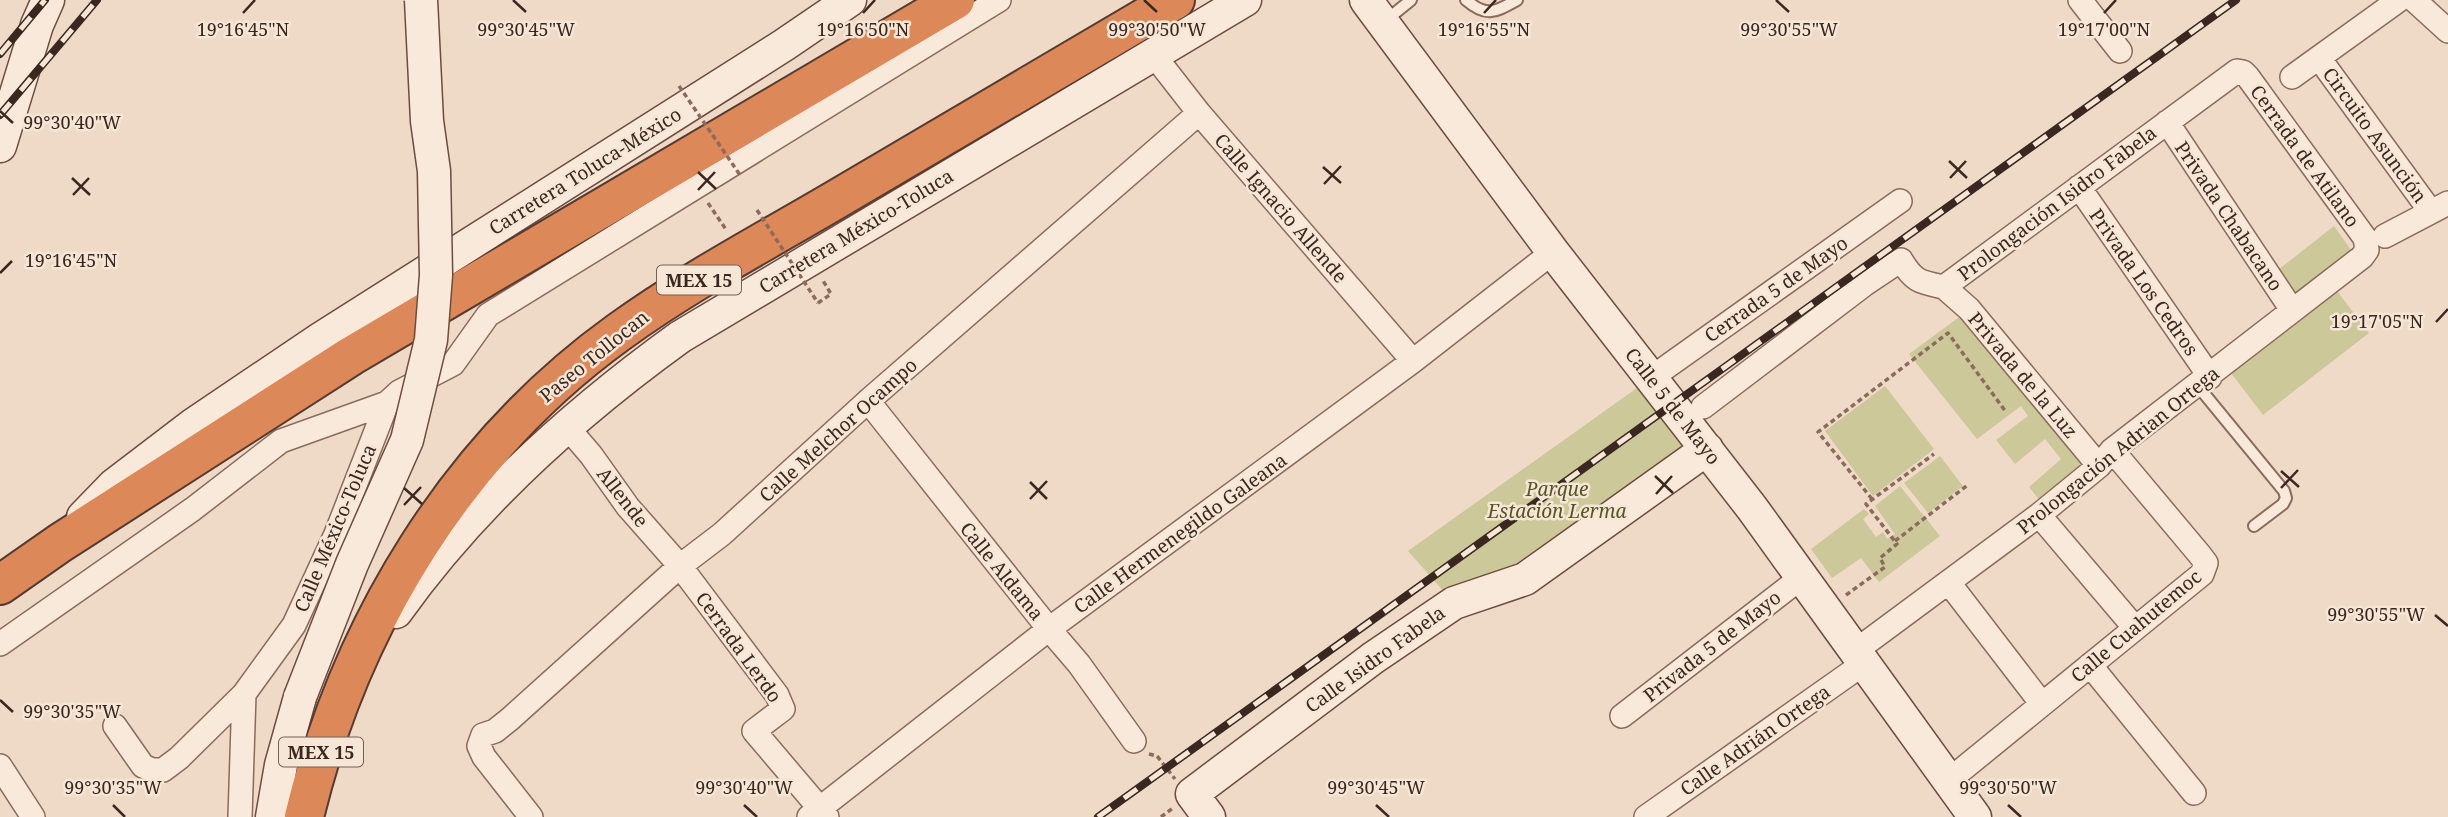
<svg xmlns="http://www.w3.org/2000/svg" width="2448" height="817" font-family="'Noto Serif',serif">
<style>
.green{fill:#ccc89a}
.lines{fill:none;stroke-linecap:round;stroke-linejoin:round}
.lane-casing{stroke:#8a6b5c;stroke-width:14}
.street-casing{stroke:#8a6b5c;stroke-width:26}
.secondary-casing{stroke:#6c4c3f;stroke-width:35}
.highway-casing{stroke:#583b30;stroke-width:42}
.path{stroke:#8a6b5c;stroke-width:3.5;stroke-dasharray:5 3.5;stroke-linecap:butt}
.lane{stroke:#f9e9da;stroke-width:10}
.street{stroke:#f9e9da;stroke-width:23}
.secondary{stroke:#f9e9da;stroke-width:32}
.highway{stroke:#dc8859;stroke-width:38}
.rail-casing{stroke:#3a2720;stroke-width:8}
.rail{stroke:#f6e6d6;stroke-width:5;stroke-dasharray:16;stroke-linecap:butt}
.secondary-bridge-casing{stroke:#6c4c3f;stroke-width:35;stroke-linecap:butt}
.path-bridge{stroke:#8a6b5c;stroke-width:3.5;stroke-dasharray:5 3.5;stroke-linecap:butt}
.secondary-bridge{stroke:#f9e9da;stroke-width:32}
.ticks{fill:none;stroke:#3a2720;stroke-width:2.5}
.labels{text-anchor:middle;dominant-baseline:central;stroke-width:5;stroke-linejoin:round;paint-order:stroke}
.shield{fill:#f6e6d6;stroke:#726057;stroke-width:2}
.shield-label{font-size:18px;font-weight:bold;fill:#3a2720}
.street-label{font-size:19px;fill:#3a2720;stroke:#f6e6d6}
.park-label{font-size:19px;font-style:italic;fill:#545626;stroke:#f6e6d6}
.ticks-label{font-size:18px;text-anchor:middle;fill:#3a2720;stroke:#f6e6d6;stroke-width:5;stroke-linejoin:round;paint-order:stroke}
</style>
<rect width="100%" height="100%" fill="#eedac7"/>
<!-- green -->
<path class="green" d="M 2334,226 L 2351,250 L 2292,295 L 2278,270 Z
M 2334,287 L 2369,333 L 2263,415 L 2228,369 Z
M 1962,315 L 2089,466 L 2041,502 L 2029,487 L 2061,459 L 2045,439 L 2015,464 L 1996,440 L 2028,416 L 2021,406 L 1977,439 L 1909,354 Z
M 1651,378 L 1707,449 L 1525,579 L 1454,603 L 1408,551 Z
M 1885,386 L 1934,449 L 1873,496 L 1825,431 Z
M 1940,456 L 1963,486 L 1928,513 L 1904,483 Z
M 1900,486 L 1940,536 L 1879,582 L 1861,558 L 1832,578 L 1811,549 L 1864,509 L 1869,514 L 1863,519 L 1876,537 L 1883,532 L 1887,539 L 1895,534 L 1875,506 Z"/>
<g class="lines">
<!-- lane casing -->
<g class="lane-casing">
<path id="lane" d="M 1466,0 C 1487,18 1495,12 1517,0
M 1385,21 L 1411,0
M 2197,385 L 2284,491 L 2286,498 L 2283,504 L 2254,526"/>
</g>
<!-- street casing -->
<g class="street-casing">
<path id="street" d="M 2080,0 L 2120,51
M 2414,0 L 2448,31
M 1153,54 L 1199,113 L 1413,361
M 2319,58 L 2431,212
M 2292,77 L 2399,0
M 2167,122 L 2292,310
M 2079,187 L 2210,377
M 2385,236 L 2448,203
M 1944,287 L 1969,309 L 2099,466
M 1651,378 L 1900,201
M 868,401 L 1049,629 L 1079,664 L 1134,741
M 1703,407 L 1865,284 L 1901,260 C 1914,282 1920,282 1944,287 L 2237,71 L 2243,72 L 2248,77 L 2365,238 L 2367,250 L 2362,257 L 2112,450 L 2099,466 L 2039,515 L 1854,652
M 567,427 L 591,455 L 628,507 L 680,566 L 777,695 L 783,709 L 754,731 L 827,817
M 2039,515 L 2135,628
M 1949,583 L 2042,704
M 0,644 L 193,509 L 281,441 L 387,403
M 2090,665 L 2194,793
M 1622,716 L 1802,577
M 115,726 L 143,766 L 152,770 L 163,770 L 179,758 L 244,694
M 0,766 L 33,817
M 1948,781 L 2202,574 L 2206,563 L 2200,555 L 2112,450
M 240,817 L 244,694 L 294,625 L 336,534 L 387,403 L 399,392 L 453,364 L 488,315 L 999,0
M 531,817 L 484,757 L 479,746 L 483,735 L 495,731 L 510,719 L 680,566 L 722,534 L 868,401 L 1199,113
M 809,817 L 1049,629 L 1413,361 L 1553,252
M 1646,817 L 1863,664"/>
</g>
<!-- secondary casing -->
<g class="secondary-casing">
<path id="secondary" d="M 1366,0 L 1553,252 L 1752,508 L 1975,817
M 0,146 L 37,25 L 48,0
M 83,517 L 114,485 L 194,424 L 320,339 L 784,45 L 850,0
M 396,612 C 473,504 572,415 680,337 L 1245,0
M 272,817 L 281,765 L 300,697
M 1209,817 L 1192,794 L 1373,658 L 1454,603 L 1525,579 L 1707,449"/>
</g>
<!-- highway casing -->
<g class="highway-casing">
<path id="highway" d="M 0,585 L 60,543 L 351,356 L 955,0
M 304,817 C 350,625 458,448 619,332 C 688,282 764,242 837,199 C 950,133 1062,66 1175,0"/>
</g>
<!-- path -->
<path class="path" d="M 708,203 L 727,231
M 818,303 L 831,294 L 822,279
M 1872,499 L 1818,432 L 1948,333 L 2006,412
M 1895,541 L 1969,484
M 1846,595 L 1885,567 L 1880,558 L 1897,544 L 1866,504 L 1934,454
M 1149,754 L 1157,756 L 1175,779
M 1161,817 L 1173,808"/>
<!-- lane -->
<use href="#lane" class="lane"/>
<!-- street -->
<use href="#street" class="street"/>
<!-- secondary -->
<use href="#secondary" class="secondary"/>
<!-- highway -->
<use href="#highway" class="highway"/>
<!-- rail casing -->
<g class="rail-casing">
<path id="rail" d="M 0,54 L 45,0
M 0,115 L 97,0
M 1098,817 L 2236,0"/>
</g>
<!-- rail -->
<use href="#rail" class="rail"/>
<!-- secondary-bridge casing -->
<g class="secondary-bridge-casing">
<path id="secondary-bridge" d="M 300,697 L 352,564 L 407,440 L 431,340 L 436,275 L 434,171 L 427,121 L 421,0"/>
</g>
<!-- path-bridge -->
<path class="path-bridge" d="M 679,86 L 740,175
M 757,210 L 818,303"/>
<!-- secondary-bridge -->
<use href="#secondary-bridge" class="secondary-bridge"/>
</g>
<!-- ticks -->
<path class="ticks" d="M 513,0 L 526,12M 1144,0 L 1157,12M 1776,0 L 1789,12M 243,13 L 255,0M 863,13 L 875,0M 1484,13 L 1496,0M 2104,13 L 2116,0M 0,111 L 13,123M 1949,161 L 1967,178M 1323,167 L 1341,183M 698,172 L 716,189M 72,178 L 90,195M 1950,178 L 1966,161M 1324,184 L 1341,166M 698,190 L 715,172M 73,195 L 89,178M 0,273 L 12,261M 2436,322 L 2448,309M 2281,471 L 2299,487M 1655,476 L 1673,493M 1030,482 L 1047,499M 404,488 L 422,504M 2281,488 L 2298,470M 1656,494 L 1672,476M 1030,499 L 1047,481M 404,505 L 421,487M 2435,615 L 2448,626M 0,700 L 13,712M 113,805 L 125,817M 744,805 L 757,817M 1376,805 L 1389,817M 2008,805 L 2021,817"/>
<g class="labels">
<!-- shield labels -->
<g class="shield">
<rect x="657" y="265.5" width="84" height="29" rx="5"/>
<rect x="279" y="737.5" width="84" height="29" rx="5"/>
</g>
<g class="shield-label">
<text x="699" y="280">MEX 15</text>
<text x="321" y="752">MEX 15</text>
</g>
<!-- street labels -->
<g class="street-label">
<text transform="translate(2375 135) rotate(54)">Circuito Asunción</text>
<text transform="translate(2305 156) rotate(54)">Cerrada de Atilano</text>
<text transform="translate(585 171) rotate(-32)">Carretera Toluca-México</text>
<text transform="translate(2057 203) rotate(-37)">Prolongación Isidro Fabela</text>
<text transform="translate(1281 208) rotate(49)">Calle Ignacio Allende</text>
<text transform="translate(2229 216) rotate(56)">Privada Chabacano</text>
<text transform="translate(856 231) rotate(-31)">Carretera México-Toluca</text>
<text transform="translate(2144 282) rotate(55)">Privada Los Cedros</text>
<text transform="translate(1776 289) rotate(-35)">Cerrada 5 de Mayo</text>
<text transform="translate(594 356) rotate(-39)">Paseo Tollocan</text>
<text transform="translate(2023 375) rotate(50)">Privada de la Luz</text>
<text transform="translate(1673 406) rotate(52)">Calle 5 de Mayo</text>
<text transform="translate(838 430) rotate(-42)">Calle Melchor Ocampo</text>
<text transform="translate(2118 450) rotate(-39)">Prolongación Adrian Ortega</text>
<text transform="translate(623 497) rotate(52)">Allende</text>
<text transform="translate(335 528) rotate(-67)">Calle México-Toluca</text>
<text transform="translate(1180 533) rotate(-36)">Calle Hermenegildo Galeana</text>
<text transform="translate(1002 571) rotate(51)">Calle Aldama</text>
<text transform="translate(2136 626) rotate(-40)">Calle Cuahutemoc</text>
<text transform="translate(1712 646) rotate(-38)">Privada 5 de Mayo</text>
<text transform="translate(739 647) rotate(54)">Cerrada Lerdo</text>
<text transform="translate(1375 659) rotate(-36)">Calle Isidro Fabela</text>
<text transform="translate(1755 740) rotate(-35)">Calle Adrián Ortega</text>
</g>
<!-- park labels -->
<g class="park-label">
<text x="1557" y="489">Parque<tspan x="1557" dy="22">Estación Lerma</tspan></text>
</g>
</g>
<g class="ticks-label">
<text x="526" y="36">99°30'45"W</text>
<text x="1789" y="36">99°30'55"W</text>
<text x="1157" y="36">99°30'50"W</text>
<text x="243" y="36">19°16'45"N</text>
<text x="863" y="36">19°16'50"N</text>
<text x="1484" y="36">19°16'55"N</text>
<text x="2104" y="36">19°17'00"N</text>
<text x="72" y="129">99°30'40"W</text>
<text x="71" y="267">19°16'45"N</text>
<text x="2377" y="328">19°17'05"N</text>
<text x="2376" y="621">99°30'55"W</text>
<text x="72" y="718">99°30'35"W</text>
<text x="113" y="794">99°30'35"W</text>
<text x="744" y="794">99°30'40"W</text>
<text x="1376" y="794">99°30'45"W</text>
<text x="2008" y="794">99°30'50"W</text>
</g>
</svg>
